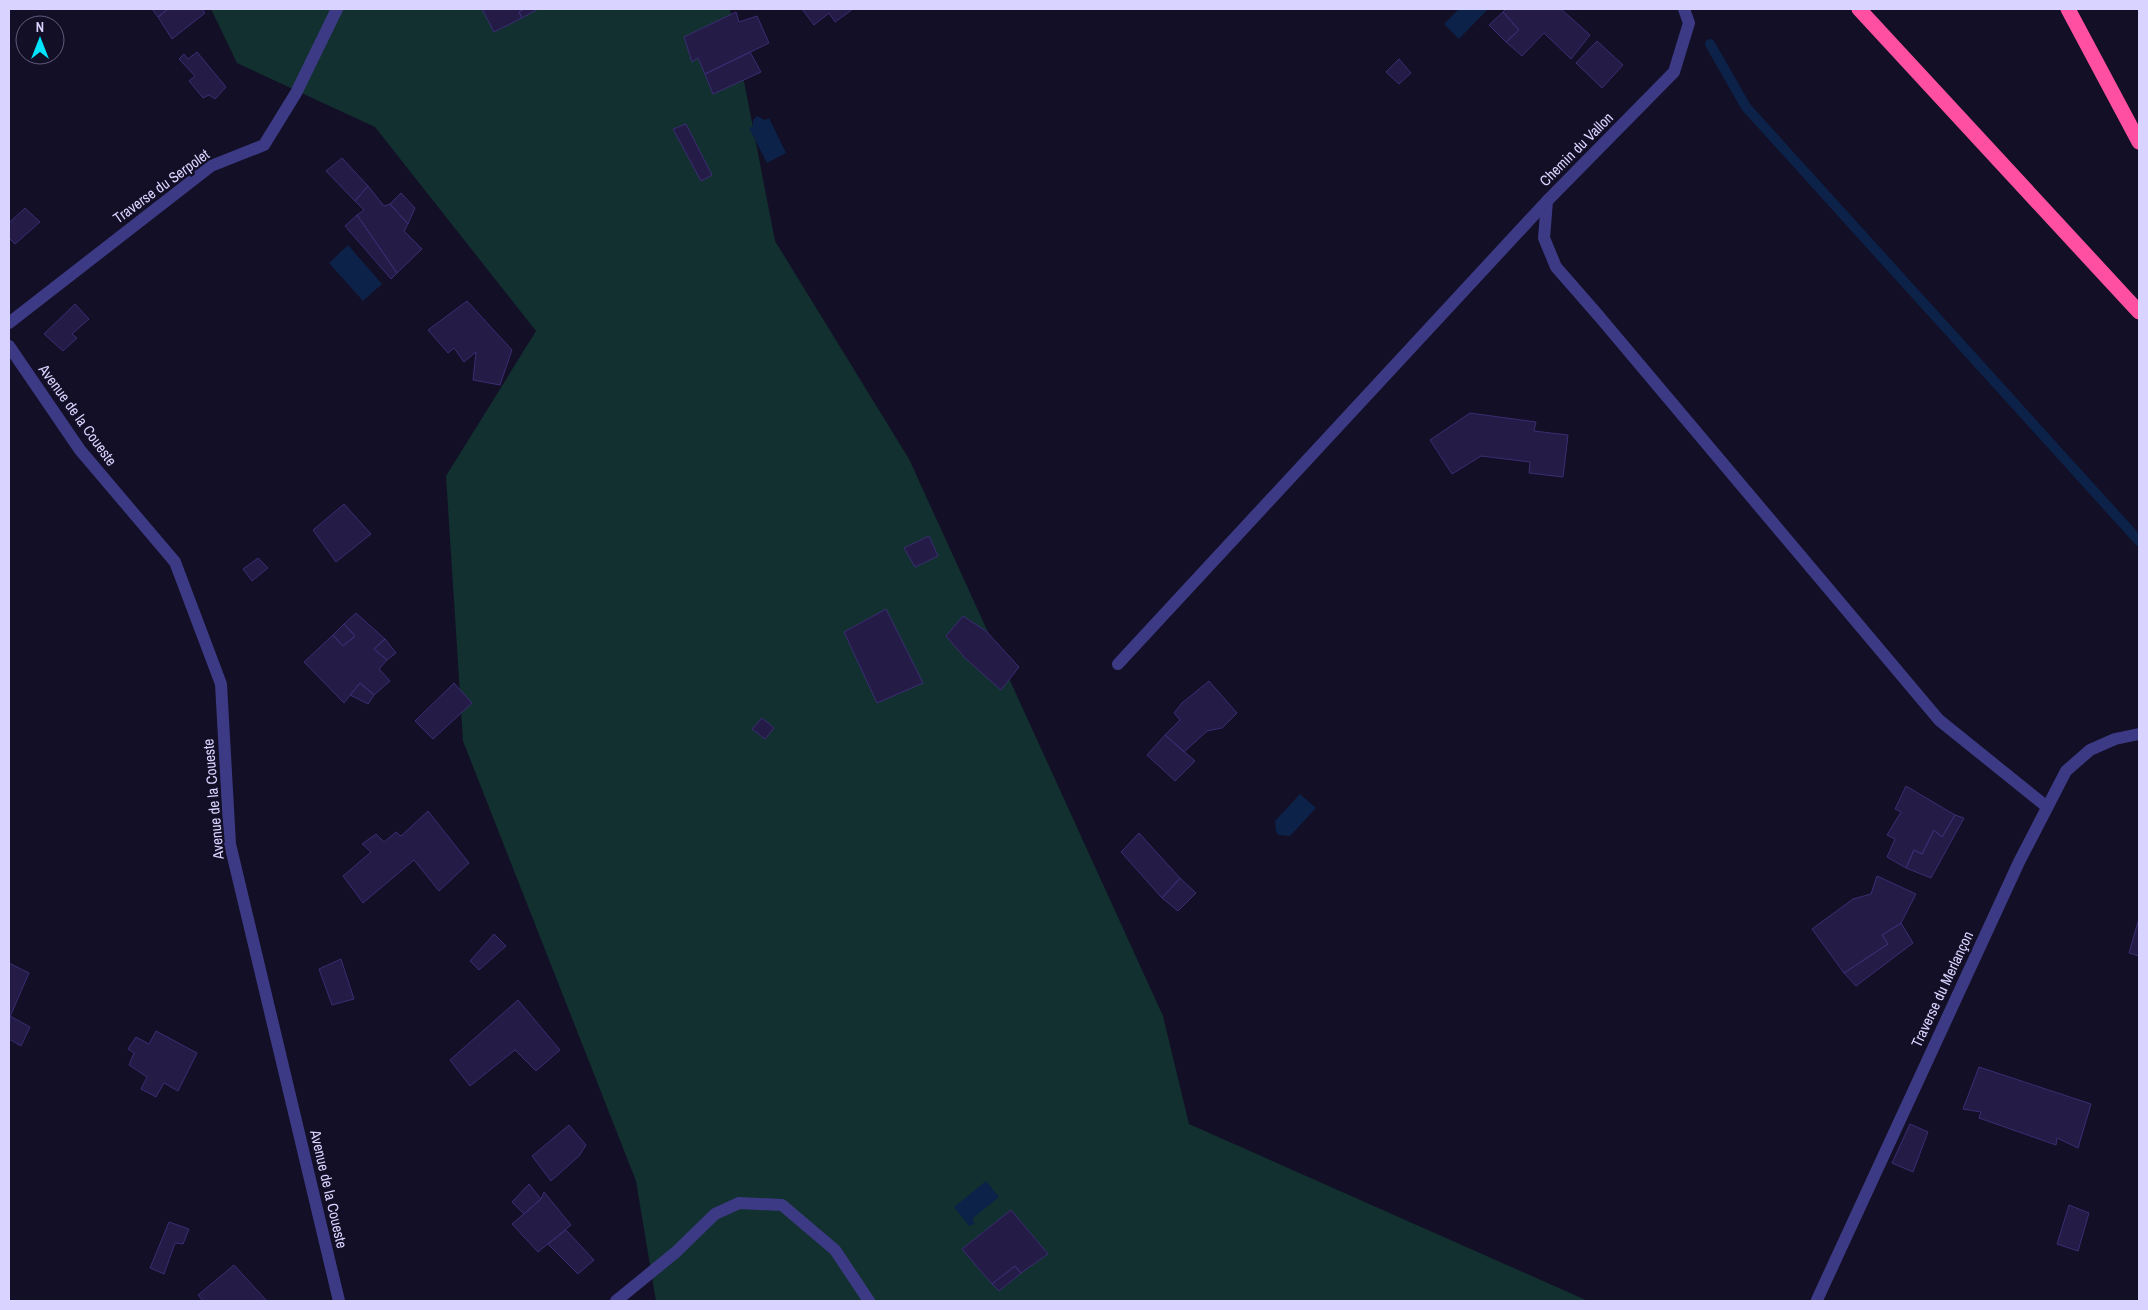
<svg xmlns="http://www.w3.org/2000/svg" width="2148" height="1310" font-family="'Archivo Narrow',sans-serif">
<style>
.green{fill:#12302f}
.water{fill:#0c2248}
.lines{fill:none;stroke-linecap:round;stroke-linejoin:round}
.stream{stroke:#0c2248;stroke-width:10}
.building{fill:#241b47;stroke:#3b2d73}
.service{stroke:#3d3a85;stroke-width:12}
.minor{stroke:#3d3a85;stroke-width:12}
.motorway{stroke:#ff4fa3;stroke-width:15}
.labels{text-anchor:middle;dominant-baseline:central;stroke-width:5;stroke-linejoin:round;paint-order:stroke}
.street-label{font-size:15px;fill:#d9d4ff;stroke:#130f26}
</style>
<rect width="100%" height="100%" fill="#130f26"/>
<!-- green -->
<path class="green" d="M 211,9 L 730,9 L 775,241 L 909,459 L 1163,1016 L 1189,1124 L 1588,1301 L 656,1301 L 636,1181 L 463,741 L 446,476 L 536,331 L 375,127 L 237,63 Z"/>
<!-- water -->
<path class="water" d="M 1459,9 L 1488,9 L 1459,39 L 1444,24 Z
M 757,116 L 765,120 L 769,118 L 786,153 L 767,163 L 749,128 L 753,126 L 753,120 Z
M 348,245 L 382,284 L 363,301 L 329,263 Z
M 1300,794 L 1316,808 L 1290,836 L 1279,835 L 1276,832 L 1275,821 Z
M 986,1181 L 999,1197 L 973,1218 L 974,1224 L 969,1226 L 954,1207 Z"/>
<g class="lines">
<!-- stream -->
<path class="stream" d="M 1710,44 L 1746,107 L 2139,541"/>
</g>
<!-- building -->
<path class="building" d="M 152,9 L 168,9 L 158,17 Z
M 168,9 L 202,9 L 205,13 L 172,39 L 158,17 Z
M 482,9 L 524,9 L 519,12 L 522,18 L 494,32 Z
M 524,9 L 538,9 L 522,18 L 519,12 Z
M 802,9 L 853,9 L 835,22 L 829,13 L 814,25 Z
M 1506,9 L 1561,9 L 1590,35 L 1571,59 L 1544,33 L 1522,56 L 1506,42 L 1519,30 L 1503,12 Z
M 736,12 L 739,22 L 757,16 L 769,43 L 705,74 L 698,58 L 692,62 L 684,37 Z
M 1503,12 L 1519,30 L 1506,42 L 1489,25 Z
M 1597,41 L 1623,65 L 1602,88 L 1576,63 Z
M 197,52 L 226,87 L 215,99 L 209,95 L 203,98 L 189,81 L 195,76 L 179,59 L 184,54 L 188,59 Z
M 750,52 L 761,72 L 713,94 L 705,74 Z
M 1399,59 L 1411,73 L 1399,84 L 1386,72 Z
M 686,124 L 712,175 L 701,181 L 673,129 Z
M 342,158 L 368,186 L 355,201 L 326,171 Z
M 368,186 L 384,206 L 390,204 L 408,224 L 404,231 L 422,249 L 397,273 L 357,215 L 364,210 L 355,201 Z
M 401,193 L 415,208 L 408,224 L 390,204 Z
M 25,208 L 40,222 L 15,244 L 9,238 L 9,223 Z
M 357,215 L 397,273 L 391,279 L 345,226 Z
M 467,301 L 512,350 L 500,385 L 473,380 L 476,352 L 464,362 L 454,348 L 448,353 L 428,330 Z
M 75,304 L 89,319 L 72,334 L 77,338 L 63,351 L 44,334 Z
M 1470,413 L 1536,422 L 1534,431 L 1568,435 L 1563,477 L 1529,473 L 1530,462 L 1481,456 L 1452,474 L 1430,440 Z
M 344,504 L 371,534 L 336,562 L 313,530 Z
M 929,536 L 938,556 L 915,567 L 904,548 Z
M 258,558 L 268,568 L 252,581 L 243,569 Z
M 886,609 L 923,683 L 877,703 L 844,632 Z
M 356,613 L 385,639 L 374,649 L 387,660 L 379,669 L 390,681 L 374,695 L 360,683 L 344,703 L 304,662 L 333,635 L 343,646 L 355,636 L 344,624 Z
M 963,616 L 986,631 L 1019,667 L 1001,690 L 965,658 L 946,636 Z
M 344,624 L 355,636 L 343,646 L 333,635 Z
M 385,639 L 396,653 L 387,660 L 374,649 Z
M 1209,681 L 1237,713 L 1222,728 L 1207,731 L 1184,752 L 1165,735 L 1180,720 L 1174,713 L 1182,703 Z
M 360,683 L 374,695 L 368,704 L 350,695 Z
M 454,683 L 472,703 L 433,739 L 415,721 Z
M 762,718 L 774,728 L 765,739 L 752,729 Z
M 1165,735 L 1195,761 L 1175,781 L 1147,755 Z
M 1906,786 L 1955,815 L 1942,837 L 1934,830 L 1922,854 L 1914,850 L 1906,868 L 1887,857 L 1895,839 L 1887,835 L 1901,812 L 1895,809 Z
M 428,811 L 469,863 L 439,891 L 414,860 L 363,903 L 343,876 L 371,852 L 362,844 L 376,834 L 384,842 L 396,832 L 401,836 Z
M 1955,815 L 1964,818 L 1931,878 L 1906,868 L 1914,850 L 1922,854 L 1934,830 L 1942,837 Z
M 1139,833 L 1180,878 L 1162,898 L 1121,852 Z
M 1877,876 L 1916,894 L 1901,923 L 1882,935 L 1888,944 L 1844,973 L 1812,929 L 1853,899 L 1871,894 Z
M 1180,878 L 1196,893 L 1178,911 L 1162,898 Z
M 2139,918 L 2139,956 L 2129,953 Z
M 1901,923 L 1913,943 L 1856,986 L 1844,973 L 1888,944 L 1882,935 Z
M 494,934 L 506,946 L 479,970 L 470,961 Z
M 341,959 L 354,999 L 332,1005 L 319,969 Z
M 9,963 L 29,973 L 9,1019 Z
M 518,1000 L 560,1050 L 536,1071 L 515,1050 L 470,1086 L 450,1060 Z
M 10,1016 L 30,1027 L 21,1046 L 9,1039 Z
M 156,1031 L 197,1053 L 178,1091 L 164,1083 L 156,1097 L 141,1089 L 147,1077 L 129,1065 L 134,1053 L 128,1049 L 136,1037 L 149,1044 Z
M 1979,1067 L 2091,1104 L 2078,1148 L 2057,1138 L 2056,1145 L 1979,1118 L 1981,1112 L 1963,1109 Z
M 1910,1124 L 1928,1132 L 1913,1172 L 1892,1163 Z
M 569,1125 L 586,1145 L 579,1156 L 551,1181 L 532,1156 Z
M 529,1184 L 541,1199 L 524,1214 L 512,1202 Z
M 544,1192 L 571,1225 L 538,1252 L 512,1224 L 541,1199 Z
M 2069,1205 L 2089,1213 L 2078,1251 L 2057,1244 Z
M 1011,1210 L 1048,1254 L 1021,1273 L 1015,1266 L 992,1284 L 962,1249 Z
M 169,1222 L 189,1229 L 183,1244 L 175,1243 L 164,1274 L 150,1268 Z
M 566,1230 L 594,1260 L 578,1274 L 548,1244 Z
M 234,1265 L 267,1301 L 203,1301 L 198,1295 Z
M 1015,1266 L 1021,1273 L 999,1291 L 992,1284 Z"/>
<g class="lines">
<!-- service -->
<path class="service" d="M 1598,315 L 1939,720 L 2047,807
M 9,323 L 211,166 L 264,145 L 296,93 L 337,9
M 1118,664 L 1547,201"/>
<!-- minor -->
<path class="minor" d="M 1598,315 L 1556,267 L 1544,238 L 1547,201 L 1674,72 L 1689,23 L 1684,9
M 9,346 L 80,450 L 175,562 L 221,684 L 230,844 L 339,1301
M 1817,1300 L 2019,862 L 2066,771 L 2090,750 L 2115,739 L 2139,734
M 616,1301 L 676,1252 L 715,1214 L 739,1203 L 782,1205 L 835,1250 L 869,1301"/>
<!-- motorway -->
<path class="motorway" d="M 1859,9 L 2139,312
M 2068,9 L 2139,142"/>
</g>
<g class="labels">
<!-- street labels -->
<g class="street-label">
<text transform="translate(1576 149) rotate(-45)">Chemin du Vallon</text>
<text transform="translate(161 186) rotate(-36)">Traverse du Serpolet</text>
<text transform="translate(78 415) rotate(54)">Avenue de la Coueste</text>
<text transform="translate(213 799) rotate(-95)">Avenue de la Coueste</text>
<text transform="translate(1942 989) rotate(-65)">Traverse du Merlançon</text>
<text transform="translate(329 1189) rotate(77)">Avenue de la Coueste</text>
</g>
</g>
<!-- border -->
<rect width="2148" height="1310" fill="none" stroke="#d9d4ff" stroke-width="20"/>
<!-- north arrow -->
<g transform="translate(40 40)"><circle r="24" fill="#130f26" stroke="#625e7d"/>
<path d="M0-4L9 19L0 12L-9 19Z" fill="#00e5ff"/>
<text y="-8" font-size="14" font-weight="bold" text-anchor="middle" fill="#d9d4ff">N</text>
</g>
</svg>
